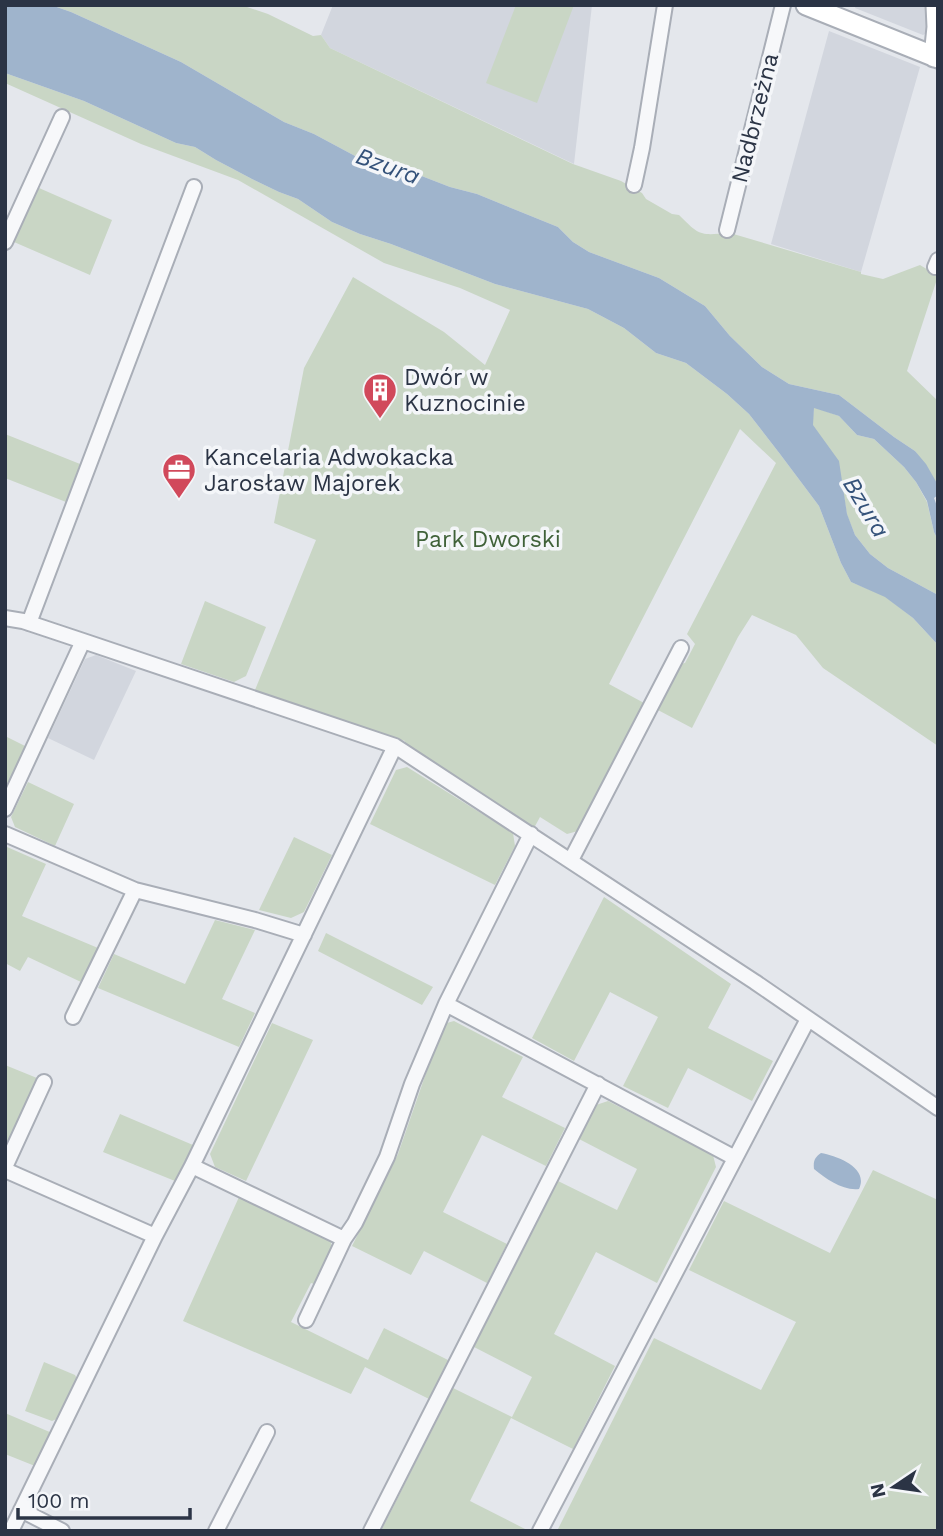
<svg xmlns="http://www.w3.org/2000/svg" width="943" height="1536" font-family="'Work Sans',sans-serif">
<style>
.built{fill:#d2d6de}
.green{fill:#c9d6c5}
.water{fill:#9fb4cc}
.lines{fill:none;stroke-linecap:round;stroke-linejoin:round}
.street-casing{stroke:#a9aeb7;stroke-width:18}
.secondary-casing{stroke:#a9aeb7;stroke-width:23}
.street{stroke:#f7f8fa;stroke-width:14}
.secondary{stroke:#fff;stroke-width:19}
.labels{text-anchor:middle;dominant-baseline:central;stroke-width:7;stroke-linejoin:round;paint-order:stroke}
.street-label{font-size:23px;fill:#2b3445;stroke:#f4f6f9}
.poi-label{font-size:23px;fill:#2b3445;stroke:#f4f6f9;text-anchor:start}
.park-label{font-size:23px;fill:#3f6138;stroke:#f4f6f9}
.water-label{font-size:24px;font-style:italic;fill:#34527a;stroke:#f4f6f9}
</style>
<rect width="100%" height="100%" fill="#e4e7ec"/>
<!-- built -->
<path class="built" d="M 333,5 L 592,5 L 574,164 L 330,48 L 321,35 Z
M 856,5 L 926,5 L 928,32 L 923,35 L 855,8 Z
M 829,31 L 920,67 L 861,272 L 771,244 Z
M 96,655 L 136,671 L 94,760 L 48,738 L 85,659 Z"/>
<!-- green -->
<path class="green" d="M 51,5 L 241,5 L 268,14 L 313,36 L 321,35 L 330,48 L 573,164 L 621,181 L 642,193 L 646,199 L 672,214 L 679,215 C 701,237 700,235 730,233 L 861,272 L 861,274 L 883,279 L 920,265 L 938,276 L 907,371 L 938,401 L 938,485 L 915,451 L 894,437 L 839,395 L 789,384 L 762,367 L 730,336 L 705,306 L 659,278 L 589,252 L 573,242 L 558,227 L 477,194 L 450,187 L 419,175 L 385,168 L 357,157 L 314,134 L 284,122 L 181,62 L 71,12 Z
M 516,5 L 574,5 L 537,103 L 486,83 Z
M 5,73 L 84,101 L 176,143 L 195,147 L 216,160 L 252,179 L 279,192 L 298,199 L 332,222 L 360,234 L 391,244 L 495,284 L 588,309 L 624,328 L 656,353 L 686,363 L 727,394 L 749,414 L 780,454 L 819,506 L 841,563 L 851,582 L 885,596 L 913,618 L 938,645 L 938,746 L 823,668 L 796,635 L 752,615 L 738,637 L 692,728 L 656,709 L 679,664 L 685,663 L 695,644 L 687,634 L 776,463 L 740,429 L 609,684 L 644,703 L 578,831 L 567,834 L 540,817 L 534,828 L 404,745 L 405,741 L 274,698 L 255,690 L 316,540 L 274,523 L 304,368 L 353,277 L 444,332 L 485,365 L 510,310 L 460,288 L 384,263 L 238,180 L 141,144 L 5,83 Z
M 39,188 L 112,220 L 90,275 L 14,242 Z
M 814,407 L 839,416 L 857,435 L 874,439 L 904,467 L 916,482 L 927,502 L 934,532 L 938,540 L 938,595 L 888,568 L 870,554 L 855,535 L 847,515 L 841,479 L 812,425 Z
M 5,434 L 80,464 L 66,502 L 5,478 Z
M 205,601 L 266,627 L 246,676 L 234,682 L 181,664 Z
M 5,736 L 25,746 L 5,790 Z
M 407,767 L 513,833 L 515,846 L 495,885 L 370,824 L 396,770 Z
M 28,782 L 74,804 L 55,846 L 15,827 L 11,817 Z
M 294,837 L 332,855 L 304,912 L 291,918 L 259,910 Z
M 5,847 L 7,847 L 46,864 L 22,916 L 98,948 L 81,982 L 28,957 L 20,971 L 5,963 Z
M 604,897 L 731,984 L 708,1028 L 773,1061 L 752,1101 L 688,1068 L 668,1108 L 623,1086 L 658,1017 L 610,992 L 574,1061 L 532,1038 Z
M 215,920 L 255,930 L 222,999 L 255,1013 L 239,1047 L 98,988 L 114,954 L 185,984 Z
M 326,933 L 433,987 L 422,1005 L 318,951 Z
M 454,1021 L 523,1057 L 502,1097 L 565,1128 L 546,1166 L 482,1135 L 443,1212 L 507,1244 L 487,1283 L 424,1251 L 411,1275 L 352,1246 L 398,1154 L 443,1024 Z
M 272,1023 L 313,1040 L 246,1181 L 215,1167 L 210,1154 Z
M 5,1065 L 37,1078 L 5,1149 Z
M 608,1101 L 713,1155 L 716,1167 L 657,1283 L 596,1252 L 554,1334 L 615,1366 L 573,1449 L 511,1418 L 470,1501 L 529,1531 L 381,1531 L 453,1388 L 512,1417 L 532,1377 L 474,1347 L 558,1181 L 617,1210 L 637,1169 L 579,1139 L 596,1105 Z
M 120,1114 L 193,1145 L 175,1181 L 103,1152 Z
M 873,1170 L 938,1200 L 938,1531 L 557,1531 L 654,1338 L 761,1390 L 796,1322 L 689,1270 L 724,1201 L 830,1253 Z
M 239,1197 L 330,1239 L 332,1247 L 314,1284 L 311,1283 L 291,1322 L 368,1360 L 384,1328 L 448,1360 L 429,1399 L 365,1367 L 351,1394 L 183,1321 Z
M 44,1362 L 75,1375 L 78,1381 L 59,1418 L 52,1421 L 25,1411 Z
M 5,1413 L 52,1433 L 35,1466 L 5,1454 Z"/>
<!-- water -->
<path class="water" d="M 5,5 L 51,5 L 71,12 L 181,62 L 284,122 L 314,134 L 357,157 L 385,168 L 419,175 L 450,187 L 477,194 L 558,227 L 573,242 L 589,252 L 659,278 L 705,306 L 730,336 L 762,367 L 789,384 L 839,395 L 894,437 L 915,451 L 926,464 L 938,485 L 938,495 L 934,498 L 938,509 L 938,540 L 934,532 L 927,501 L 916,482 L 904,467 L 874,439 L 857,435 L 839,416 L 814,408 L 813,425 L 839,461 L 847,514 L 855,535 L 870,554 L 888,568 L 938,595 L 938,645 L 913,618 L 885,597 L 851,582 L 841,563 L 819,506 L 780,454 L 749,414 L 727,394 L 686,363 L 656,353 L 624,328 L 588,309 L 495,284 L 391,244 L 360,234 L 332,222 L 298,199 L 279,192 L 252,179 L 216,160 L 195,147 L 176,143 L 84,101 L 5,73 Z
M 821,1153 C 838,1156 869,1168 859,1189 C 843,1191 826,1179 814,1169 C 813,1161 815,1157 821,1153 Z"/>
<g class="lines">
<!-- street casing -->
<g class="street-casing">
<path id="street" d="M 634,185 L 642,148 L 665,5
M 727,230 L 783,5
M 5,242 L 62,117
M 935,267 L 938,260
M 5,618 L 23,621 L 83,641 L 395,746 L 755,982 L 938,1108
M 29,623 L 194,187
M 5,809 L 83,641
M 5,834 L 135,890 L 255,920 L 304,935
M 571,860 L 681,648
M 446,1004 L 735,1158
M 73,1017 L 135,890
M 192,1166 L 344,1239 L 355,1223 L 387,1157 L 412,1084 L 446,1004 L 531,834
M 5,1167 L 44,1082
M 5,1170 L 155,1236
M 306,1320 L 344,1239
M 21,1510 L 62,1531
M 11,1531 L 155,1236 L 192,1166 L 395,746
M 216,1531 L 267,1432
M 371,1531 L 598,1084
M 540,1531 L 808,1019"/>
</g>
<!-- secondary casing -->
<g class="secondary-casing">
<path id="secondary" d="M 806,5 L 938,58
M 934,57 L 937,27 L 936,5"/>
</g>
<!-- street -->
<use href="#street" class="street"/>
<!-- secondary -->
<use href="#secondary" class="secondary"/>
</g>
<!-- icons -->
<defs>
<g id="building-pin" transform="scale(1.75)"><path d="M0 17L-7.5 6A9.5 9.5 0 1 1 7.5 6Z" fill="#d1495b" stroke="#f4f6f9"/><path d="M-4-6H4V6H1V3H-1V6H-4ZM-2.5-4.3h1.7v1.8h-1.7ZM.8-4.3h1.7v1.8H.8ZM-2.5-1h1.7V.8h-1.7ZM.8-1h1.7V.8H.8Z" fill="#fff"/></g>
<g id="office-pin" transform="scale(1.75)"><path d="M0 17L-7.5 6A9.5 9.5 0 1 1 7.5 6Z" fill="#d1495b" stroke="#f4f6f9"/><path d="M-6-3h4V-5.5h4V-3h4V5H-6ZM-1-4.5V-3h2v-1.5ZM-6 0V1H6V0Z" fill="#fff"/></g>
</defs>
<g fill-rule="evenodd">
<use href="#building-pin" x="380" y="390"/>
<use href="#office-pin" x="179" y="470"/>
</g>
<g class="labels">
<!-- street labels -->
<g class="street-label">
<text transform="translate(755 118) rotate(-76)">Nadbrzeżna</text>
</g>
<!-- poi labels -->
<g class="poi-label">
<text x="404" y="377">Dwór w<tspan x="404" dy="26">Kuznocinie</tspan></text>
<text x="204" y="457">Kancelaria Adwokacka<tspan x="204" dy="26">Jarosław Majorek</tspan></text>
</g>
<!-- park labels -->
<g class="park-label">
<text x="488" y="539">Park Dworski</text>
</g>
<!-- water labels -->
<g class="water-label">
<text transform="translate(388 166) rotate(20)">Bzura</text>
<text transform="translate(866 507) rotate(59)">Bzura</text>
</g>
</g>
<!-- border -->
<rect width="943" height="1536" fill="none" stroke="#2b3445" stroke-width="14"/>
<!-- north arrow -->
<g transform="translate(894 1487) rotate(257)" stroke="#f4f6f9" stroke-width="5" paint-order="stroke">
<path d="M0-5L12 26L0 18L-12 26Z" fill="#2b3445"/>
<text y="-10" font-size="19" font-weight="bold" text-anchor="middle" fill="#2b3445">N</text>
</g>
<!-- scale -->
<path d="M18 1508v10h172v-10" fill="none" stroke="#2b3445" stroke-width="3.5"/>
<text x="28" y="1508" font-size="21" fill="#2b3445" stroke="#f4f6f9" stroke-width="5" paint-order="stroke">100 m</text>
</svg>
